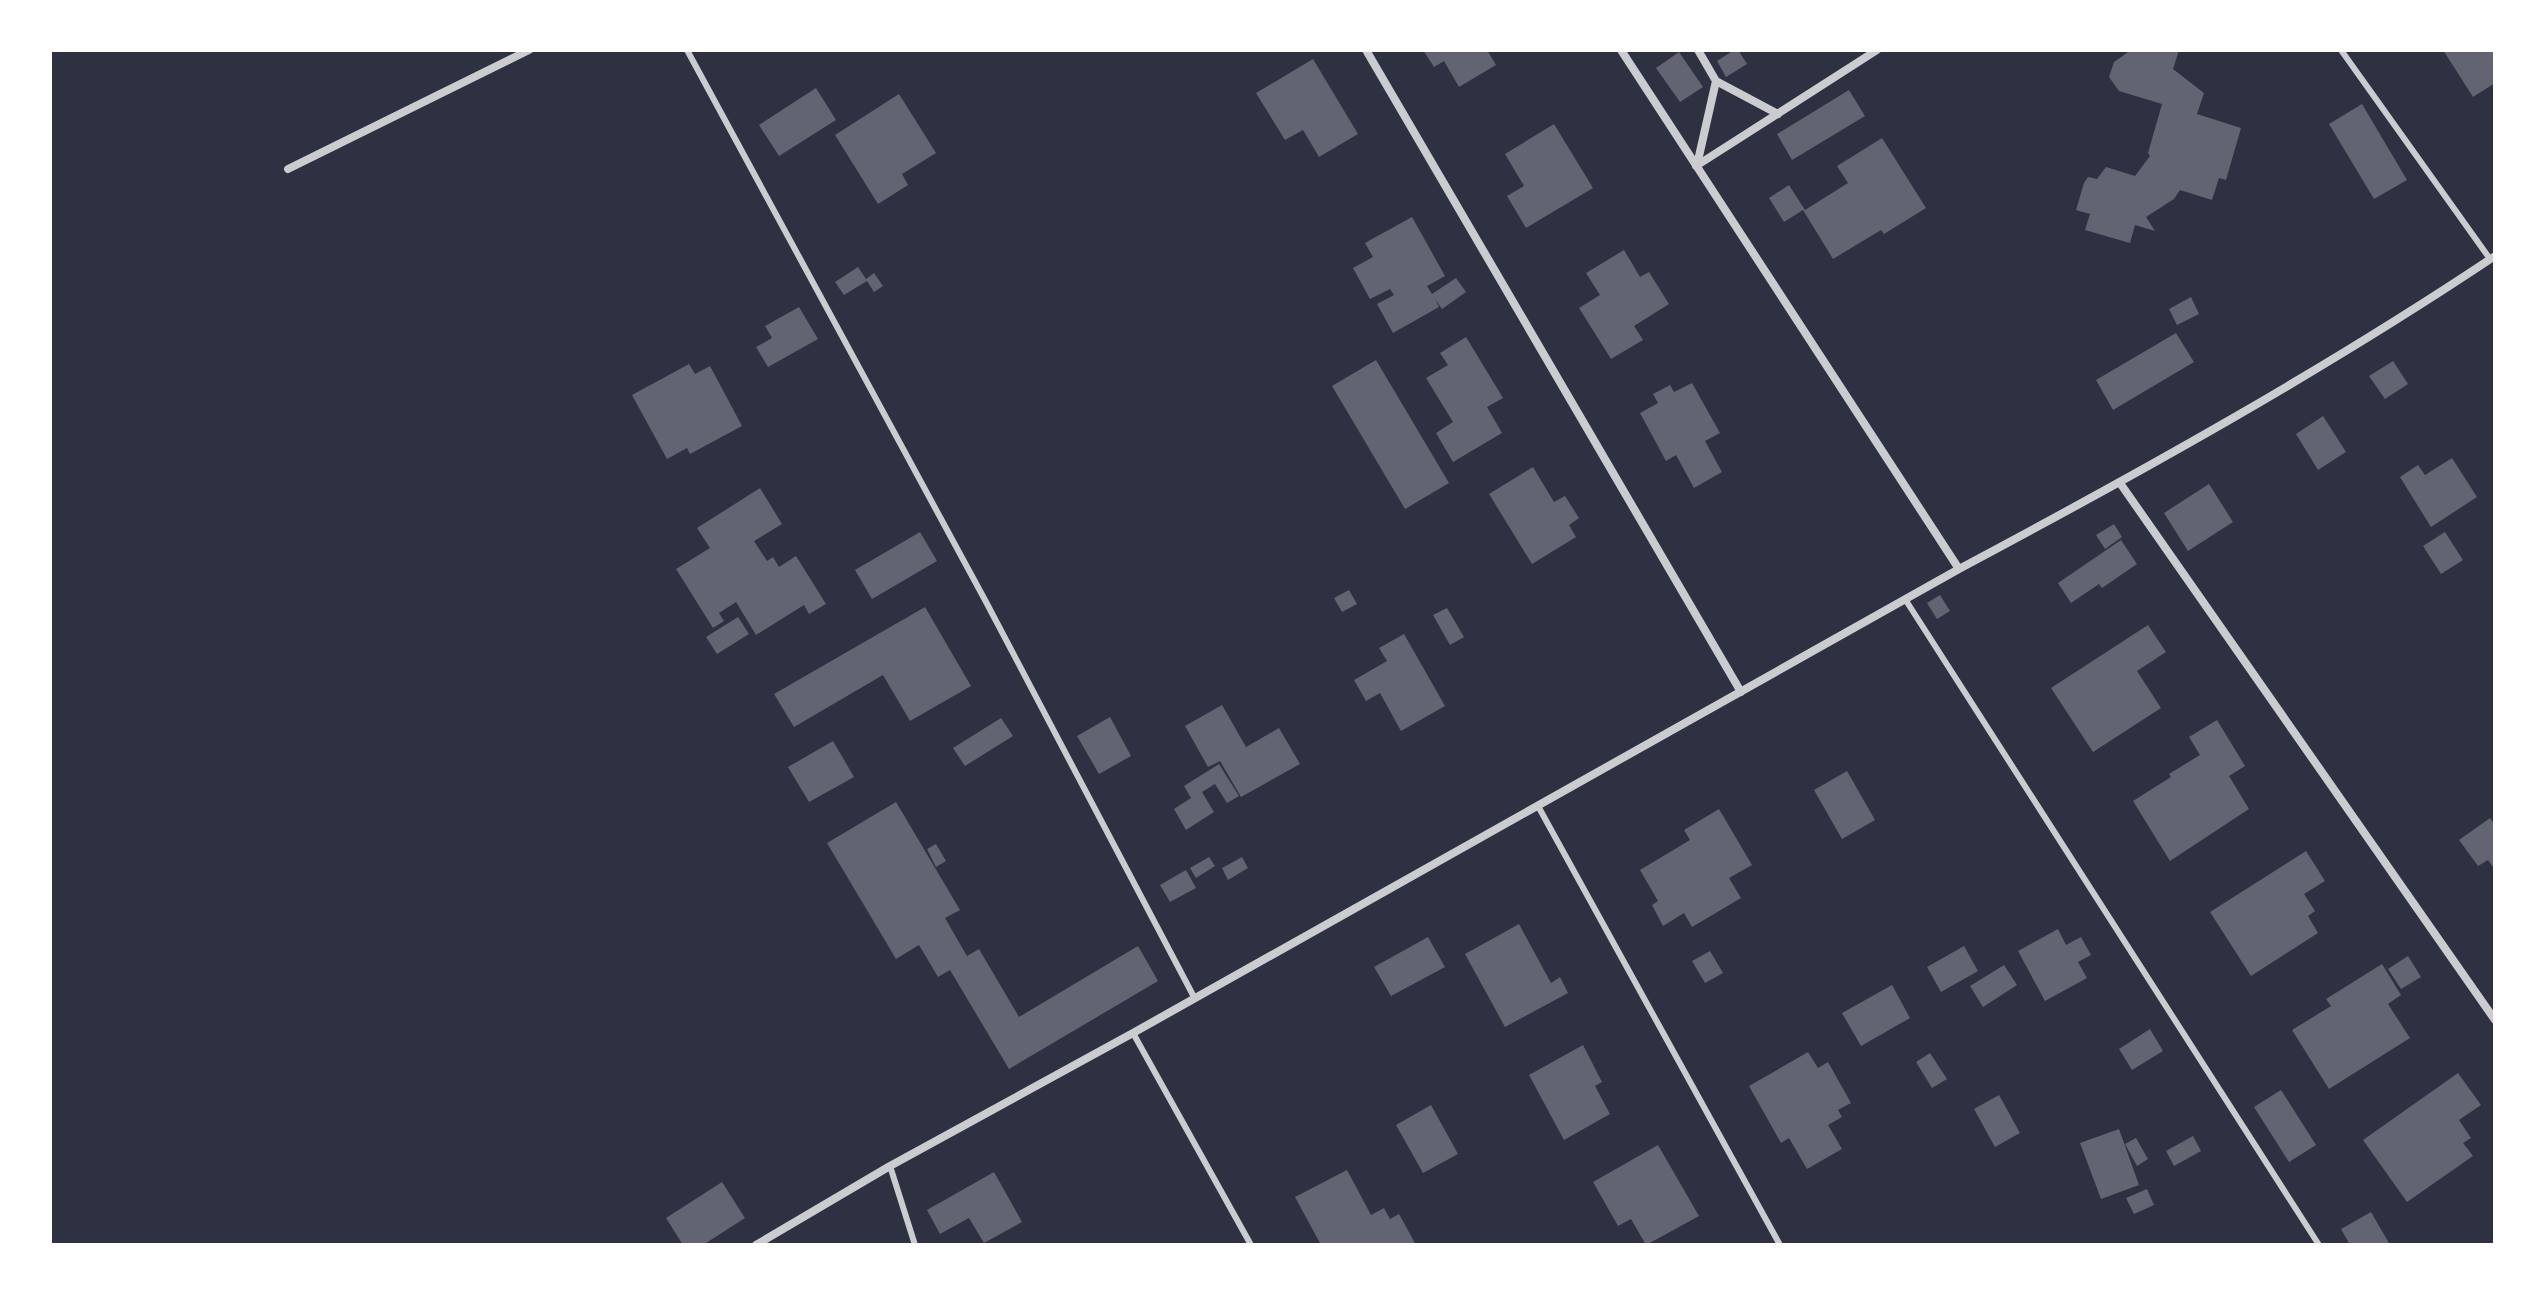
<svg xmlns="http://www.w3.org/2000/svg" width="2545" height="1295" font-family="Barlow,sans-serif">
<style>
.building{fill:#626471}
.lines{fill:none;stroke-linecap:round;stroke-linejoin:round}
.service{stroke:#caccd0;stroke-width:6}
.minor{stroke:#caccd0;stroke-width:8}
</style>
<rect width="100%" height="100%" fill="#2d3142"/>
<!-- building -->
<path class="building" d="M 1423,50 L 1487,50 L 1496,65 L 1459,87 L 1444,61 L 1434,67 Z
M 1734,50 L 1738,50 L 1747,64 L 1726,77 L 1717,61 Z
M 2131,50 L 2179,50 L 2173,69 L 2204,93 L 2197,114 L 2241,128 L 2226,180 L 2219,178 L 2212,200 L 2180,190 L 2174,199 L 2146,217 L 2155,231 L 2135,225 L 2130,243 L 2085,230 L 2090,214 L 2076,210 L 2084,183 L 2088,177 L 2097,179 L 2106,167 L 2135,176 L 2150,156 L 2148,153 L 2162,104 L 2119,91 L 2109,77 L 2114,62 Z
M 2443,50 L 2495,50 L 2495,83 L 2473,97 Z
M 1679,52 L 1703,87 L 1680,102 L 1656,68 Z
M 1313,59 L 1358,134 L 1319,157 L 1303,130 L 1285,140 L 1256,93 Z
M 816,88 L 836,120 L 779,156 L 759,125 Z
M 1849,90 L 1865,116 L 1792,160 L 1777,134 Z
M 899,94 L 936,153 L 902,174 L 908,185 L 878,204 L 835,135 Z
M 2362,104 L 2407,180 L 2374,199 L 2329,124 Z
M 1554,124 L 1593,188 L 1526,228 L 1507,196 L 1524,186 L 1505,154 Z
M 1882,138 L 1926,208 L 1884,234 L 1881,230 L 1833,259 L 1803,210 L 1784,222 L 1769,198 L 1789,185 L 1805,210 L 1848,183 L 1837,166 Z
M 1412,217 L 1445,276 L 1427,286 L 1432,294 L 1456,278 L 1466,292 L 1442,309 L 1435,299 L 1439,307 L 1393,333 L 1377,304 L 1394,295 L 1390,289 L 1370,299 L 1353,268 L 1373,257 L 1365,243 Z
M 1624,250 L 1640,277 L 1649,272 L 1669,304 L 1634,326 L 1643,340 L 1611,359 L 1579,308 L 1600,295 L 1586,273 Z
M 858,267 L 866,279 L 874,273 L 883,286 L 874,292 L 867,281 L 844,295 L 835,282 Z
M 2191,297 L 2199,314 L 2177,325 L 2169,309 Z
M 799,307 L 818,339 L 768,367 L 756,347 L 772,338 L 765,326 Z
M 2176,333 L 2194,362 L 2113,410 L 2096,380 Z
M 1466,337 L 1503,398 L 1487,407 L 1502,433 L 1453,462 L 1436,433 L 1453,422 L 1426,378 L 1448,365 L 1440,353 Z
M 1376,360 L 1449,483 L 1405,509 L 1332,386 Z
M 2393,361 L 2408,384 L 2385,399 L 2369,376 Z
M 689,364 L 695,374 L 710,366 L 742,426 L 690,454 L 687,448 L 667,459 L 632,395 Z
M 1692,383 L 1720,433 L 1705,441 L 1722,472 L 1694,488 L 1676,455 L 1666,461 L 1640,413 L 1658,403 L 1653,394 L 1670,385 L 1674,392 Z
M 2323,416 L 2346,452 L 2318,470 L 2296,434 Z
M 2452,458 L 2477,497 L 2431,527 L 2400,477 L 2418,465 L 2425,475 Z
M 1533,467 L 1554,502 L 1565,496 L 1579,518 L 1569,525 L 1576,537 L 1532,564 L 1489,494 Z
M 2209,484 L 2233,522 L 2188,551 L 2164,513 Z
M 760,488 L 782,524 L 754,541 L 767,561 L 773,557 L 779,567 L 796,556 L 826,604 L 809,614 L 804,605 L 756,635 L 736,602 L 719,613 L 724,621 L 713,628 L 676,569 L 710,548 L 697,528 Z
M 2114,524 L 2122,537 L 2105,549 L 2096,535 Z
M 920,532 L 937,561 L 872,599 L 855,570 Z
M 2445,532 L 2463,560 L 2441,574 L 2423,546 Z
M 2121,540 L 2137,564 L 2102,588 L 2099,584 L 2071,603 L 2058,583 Z
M 1349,590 L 1357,604 L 1342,612 L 1334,598 Z
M 1940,595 L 1950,611 L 1937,619 L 1927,603 Z
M 925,607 L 971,686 L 910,721 L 883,675 L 794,727 L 774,694 Z
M 1447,608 L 1464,637 L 1450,645 L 1433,615 Z
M 738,617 L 749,634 L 717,654 L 706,637 Z
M 2148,625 L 2166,652 L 2137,671 L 2161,708 L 2093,752 L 2051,688 Z
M 1404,634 L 1445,706 L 1401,731 L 1380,693 L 1366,701 L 1354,680 L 1387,661 L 1379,648 Z
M 1222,705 L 1246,747 L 1279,728 L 1300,764 L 1241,797 L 1220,761 L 1208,767 L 1185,726 Z
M 1110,717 L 1131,756 L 1099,774 L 1077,736 Z
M 1001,718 L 1013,736 L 965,766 L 953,748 Z
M 2217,720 L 2245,766 L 2229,776 L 2249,809 L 2170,861 L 2133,801 L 2171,777 L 2169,774 L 2200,755 L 2189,737 Z
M 833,741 L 854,777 L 809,802 L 788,767 Z
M 1219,764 L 1239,796 L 1227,803 L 1215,784 L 1202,792 L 1214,812 L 1186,830 L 1174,809 L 1191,798 L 1184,786 Z
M 1847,771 L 1875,820 L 1842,839 L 1814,790 Z
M 896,802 L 960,910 L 945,918 L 967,956 L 979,949 L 1019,1017 L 1138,946 L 1158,981 L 1009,1069 L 950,970 L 938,977 L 919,945 L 896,959 L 827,843 Z
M 1719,809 L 1752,865 L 1729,878 L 1741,898 L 1692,927 L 1684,913 L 1663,926 L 1652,905 L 1658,901 L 1640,870 L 1690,840 L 1684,830 Z
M 2490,818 L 2493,822 L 2495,821 L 2495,870 L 2488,860 L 2478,866 L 2459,840 Z
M 936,844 L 946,861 L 936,867 L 927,849 Z
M 2306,851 L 2325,881 L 2304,894 L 2315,911 L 2308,916 L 2318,933 L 2251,976 L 2210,912 Z
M 1209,857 L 1215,866 L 1196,878 L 1190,868 Z
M 1242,857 L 1248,868 L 1228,880 L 1222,868 Z
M 1186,870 L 1196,888 L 1170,902 L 1160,885 Z
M 1519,924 L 1551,983 L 1560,977 L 1568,993 L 1505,1027 L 1465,954 Z
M 2058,929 L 2066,945 L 2081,937 L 2091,955 L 2078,962 L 2087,978 L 2045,1001 L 2018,951 Z
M 1428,937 L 1445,967 L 1391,996 L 1374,967 Z
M 1964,946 L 1978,971 L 1941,992 L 1927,967 Z
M 1710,951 L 1723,973 L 1705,983 L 1692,961 Z
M 2408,956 L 2421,977 L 2401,989 L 2388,969 Z
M 2382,964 L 2401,995 L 2388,1004 L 2410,1038 L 2329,1089 L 2292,1030 L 2331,1006 L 2326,999 Z
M 2004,965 L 2017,985 L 1983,1007 L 1970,986 Z
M 1892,985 L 1910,1018 L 1861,1046 L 1842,1013 Z
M 2150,1029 L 2163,1051 L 2132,1070 L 2119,1049 Z
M 1583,1045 L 1602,1082 L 1595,1086 L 1610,1114 L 1564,1140 L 1529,1075 Z
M 1808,1052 L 1818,1068 L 1828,1062 L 1851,1103 L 1838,1110 L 1842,1117 L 1828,1125 L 1842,1149 L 1807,1169 L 1789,1138 L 1781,1143 L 1749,1086 Z
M 1930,1053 L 1947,1079 L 1932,1088 L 1916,1062 Z
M 2458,1073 L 2481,1105 L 2459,1120 L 2471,1138 L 2463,1143 L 2473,1156 L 2407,1202 L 2363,1140 Z
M 2281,1090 L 2316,1145 L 2289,1162 L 2254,1107 Z
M 1999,1095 L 2020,1133 L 1995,1147 L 1974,1109 Z
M 1431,1105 L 1458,1154 L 1423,1173 L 1396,1125 Z
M 2119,1129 L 2139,1185 L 2101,1199 L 2080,1143 Z
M 2193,1136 L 2201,1151 L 2174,1166 L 2166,1151 Z
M 2136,1138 L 2148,1159 L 2137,1166 L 2125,1144 Z
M 1658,1145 L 1699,1216 L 1646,1245 L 1631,1219 L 1618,1226 L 1593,1182 Z
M 1347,1170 L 1371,1215 L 1384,1208 L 1390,1219 L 1399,1214 L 1416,1245 L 1321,1245 L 1295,1197 Z
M 994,1172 L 1022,1222 L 984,1243 L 969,1218 L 940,1234 L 927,1210 Z
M 722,1182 L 745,1218 L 703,1245 L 683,1245 L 666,1218 Z
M 2147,1189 L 2154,1205 L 2134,1214 L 2126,1198 Z
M 2371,1212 L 2390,1245 L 2350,1245 L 2341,1229 Z"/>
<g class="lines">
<!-- service -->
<path class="service" d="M 687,50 L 985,600 L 1194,997
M 2341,50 L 2490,259
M 1905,599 L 2319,1245
M 1538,806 L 1780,1245
M 1133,1033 L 1251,1245
M 890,1166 L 915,1245"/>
<!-- minor -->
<path class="minor" d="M 1366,50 L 1741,692
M 1698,50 L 1716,81
M 1697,165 L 1716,81 L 1778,114
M 1696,166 L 1877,50
M 288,169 L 529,50
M 2120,483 L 2495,1020
M 1959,569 C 2141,472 2323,371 2495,256
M 756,1245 L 890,1166 L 1133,1033 L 1959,569 L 1621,50"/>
</g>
<!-- border -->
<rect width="2545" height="1295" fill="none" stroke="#ffffff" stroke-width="104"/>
</svg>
